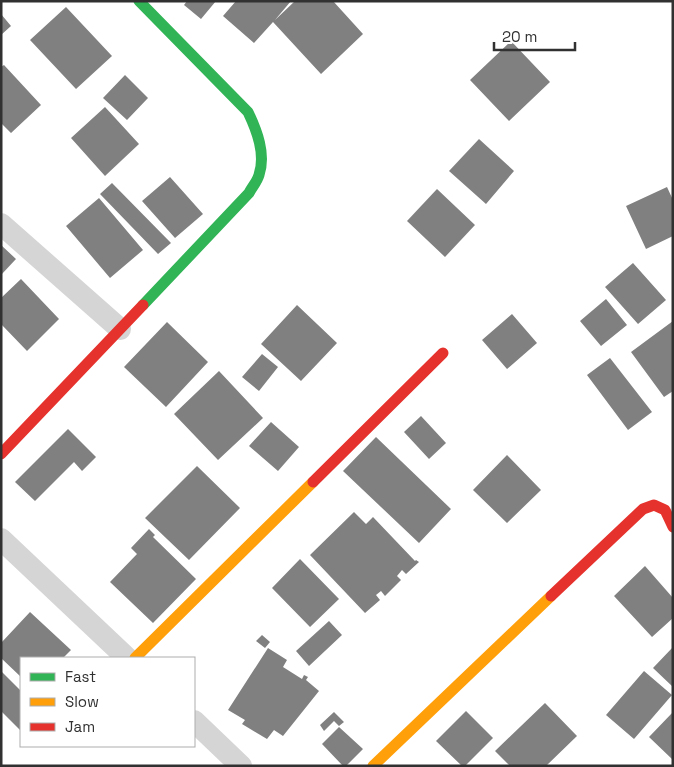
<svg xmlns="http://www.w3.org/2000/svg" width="674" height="767" font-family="'Space Grotesk',sans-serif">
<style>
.building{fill:#808080}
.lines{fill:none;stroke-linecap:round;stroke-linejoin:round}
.street{stroke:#d5d5d5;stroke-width:22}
.fast{stroke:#30b455;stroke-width:11}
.slow{stroke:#ff9f0a;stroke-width:11}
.jam{stroke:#e5322d;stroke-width:11}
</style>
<rect width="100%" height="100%" fill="#fff"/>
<!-- building -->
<path class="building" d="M 187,1 L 216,1 L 201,19 L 184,5 Z
M 236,1 L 291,1 L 275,20 L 295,1 L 333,1 L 363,34 L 321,74 L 273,22 L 254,43 L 223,16 Z
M 66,7 L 112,56 L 76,89 L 30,40 Z
M 1,14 L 11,26 L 1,35 Z
M 511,41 L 550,82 L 509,121 L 470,80 Z
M 4,65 L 41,105 L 11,133 L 1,123 L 1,67 Z
M 125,75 L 148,98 L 127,120 L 103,98 Z
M 105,107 L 139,144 L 105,176 L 71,138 Z
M 479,139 L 514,171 L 486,204 L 449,171 Z
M 170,177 L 203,214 L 175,238 L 142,201 Z
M 112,183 L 171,243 L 158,254 L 100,194 Z
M 667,187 L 673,200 L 673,236 L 646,249 L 626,206 Z
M 437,189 L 475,225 L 445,257 L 407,221 Z
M 99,198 L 143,250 L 110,278 L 66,226 Z
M 1,245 L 16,259 L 1,275 Z
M 633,263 L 666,300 L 638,324 L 605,287 Z
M 21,279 L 59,319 L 27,351 L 1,324 L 1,298 Z
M 606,299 L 627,325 L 601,346 L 580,321 Z
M 297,305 L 337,343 L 301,381 L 261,344 Z
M 512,314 L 537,343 L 507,369 L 482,340 Z
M 673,321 L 673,391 L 664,397 L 631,352 Z
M 167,322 L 208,362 L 166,407 L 124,367 Z
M 262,354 L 278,367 L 259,391 L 242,377 Z
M 610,358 L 652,412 L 628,430 L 587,375 Z
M 219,371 L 263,418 L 218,460 L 174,414 Z
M 421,416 L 446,443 L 429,459 L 404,432 Z
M 271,422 L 299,447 L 278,471 L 249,446 Z
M 68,429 L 96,457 L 82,471 L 74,462 L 35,501 L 15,482 Z
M 376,437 L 451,509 L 419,543 L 343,471 Z
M 507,455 L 541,490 L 507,523 L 473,490 Z
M 197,466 L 240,508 L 189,560 L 145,518 Z
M 354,512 L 366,524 L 373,517 L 415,561 L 416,560 L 419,562 L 406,574 L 402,570 L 397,576 L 401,580 L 385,596 L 381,591 L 376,595 L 380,600 L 365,613 L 310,555 Z
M 149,529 L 155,535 L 153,537 L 196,579 L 153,623 L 110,582 L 137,554 L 131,548 Z
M 300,559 L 339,599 L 310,627 L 272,588 Z
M 645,566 L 673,598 L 673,618 L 652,637 L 614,596 Z
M 30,612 L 71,650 L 63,658 L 21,658 L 21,677 L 1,658 L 1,643 Z
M 329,621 L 342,635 L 309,666 L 296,651 Z
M 262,635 L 270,642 L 265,648 L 256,641 Z
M 673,647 L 673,687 L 653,668 Z
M 268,648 L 287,660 L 283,667 L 302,679 L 304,675 L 308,677 L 306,680 L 319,691 L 283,736 L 274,730 L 267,739 L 242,724 L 245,720 L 228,710 Z
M 1,671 L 21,691 L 21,731 L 1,711 Z
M 644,671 L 672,695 L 634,739 L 606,715 Z
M 545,703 L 577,736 L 546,766 L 510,766 L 495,751 Z
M 466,711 L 493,738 L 465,766 L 462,766 L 436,741 Z
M 334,712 L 344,722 L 339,726 L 334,721 L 324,731 L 320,725 Z
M 673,712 L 673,760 L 649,737 Z
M 339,727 L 363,749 L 346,766 L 343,766 L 322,744 Z"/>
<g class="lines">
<!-- street -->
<path class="street" d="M 1,224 L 120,329
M 1,539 L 127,658
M 194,721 L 241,766"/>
<!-- fast -->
<path class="fast" d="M 139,1 L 248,112 C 257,131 266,154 259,175 C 257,182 252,187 249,193 L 143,305"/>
<!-- slow -->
<path class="slow" d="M 135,658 L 313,482
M 373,766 L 551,596"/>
<!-- jam -->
<path class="jam" d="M 1,454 L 143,305
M 313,482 L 443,353
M 551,596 L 643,509 L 654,505 L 665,510 L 673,527"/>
</g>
<!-- border -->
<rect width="674" height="767" fill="none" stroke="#313131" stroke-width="5"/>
<!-- legend -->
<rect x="20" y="657" width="175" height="90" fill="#ffffff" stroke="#adadad"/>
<rect x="30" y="673" width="25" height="8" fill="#30b455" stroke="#adadad"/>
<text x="65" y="682" font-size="15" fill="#313131">Fast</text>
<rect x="30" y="698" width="25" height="8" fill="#ff9f0a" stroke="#adadad"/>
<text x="65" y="707" font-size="15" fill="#313131">Slow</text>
<rect x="30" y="723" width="25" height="8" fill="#e5322d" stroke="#adadad"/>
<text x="65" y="732" font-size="15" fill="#313131">Jam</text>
<!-- scale -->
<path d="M494 42v8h81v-8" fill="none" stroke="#313131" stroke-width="2.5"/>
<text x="502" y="42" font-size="15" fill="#313131" stroke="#ffffff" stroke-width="4" paint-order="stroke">20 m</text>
</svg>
